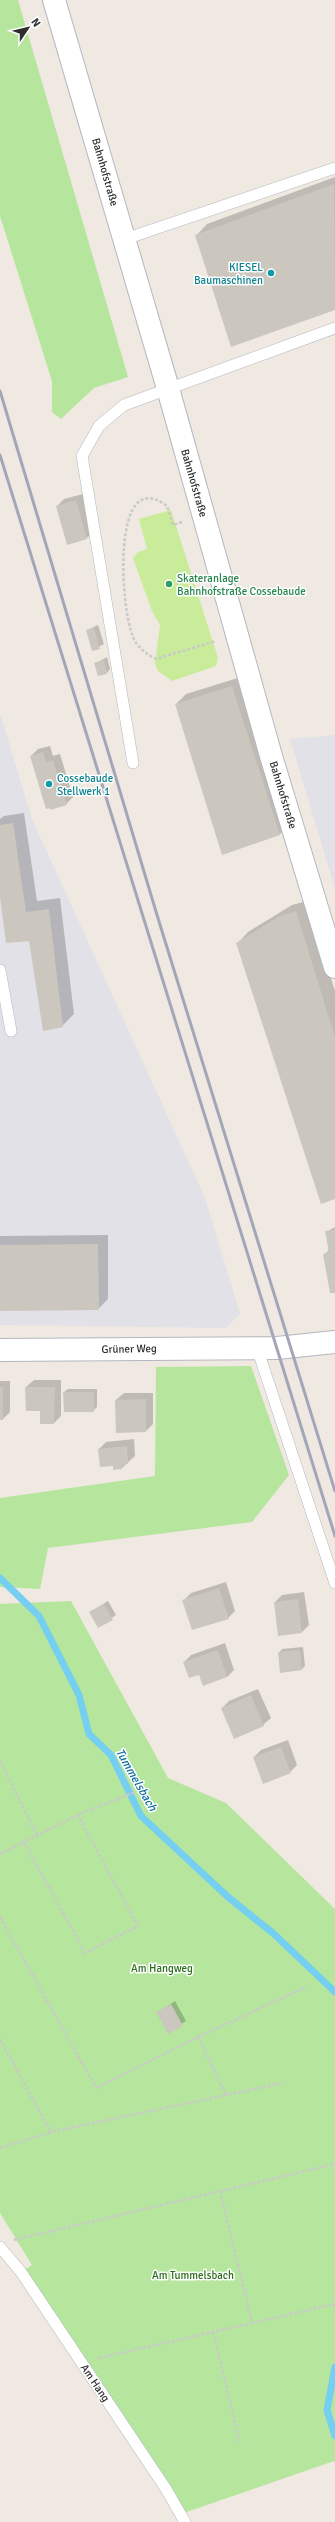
<svg xmlns="http://www.w3.org/2000/svg" width="335" height="2522" font-family="Signika,sans-serif">
<style>
.industrial{fill:#e3e1e8}
.green{fill:#b6e59e}
.pitch{fill:#c9ec9a}
.shadow{fill:#0003}
.lines{fill:none;stroke-linecap:round;stroke-linejoin:round}
.stream{stroke:#75cff0;stroke-width:7}
.building{fill:#cbc7bf}
.service-casing{stroke:#b4b7c1;stroke-width:12}
.minor-casing{stroke:#b4b7c1;stroke-width:24}
.tertiary-casing{stroke:#b4b7c1;stroke-width:24}
.path{stroke:#c9c9c9;stroke-width:2.5;stroke-dasharray:3 2;stroke-linecap:butt}
.service{stroke:#fff;stroke-width:11}
.minor{stroke:#fff;stroke-width:22}
.tertiary{stroke:#fff;stroke-width:22}
.rail{stroke:#a3a6b8;stroke-width:3}
.culture-dot{fill:#0f9aa8;stroke:#fff;stroke-width:1.5}
.leisure-dot{fill:#2e9e5b;stroke:#fff;stroke-width:1.5}
.labels{text-anchor:middle;dominant-baseline:central;stroke-width:3;stroke-linejoin:round;paint-order:stroke}
.street-label{font-size:11px;fill:#2e2e2e;stroke:#fff}
.culture-label{font-size:11px;fill:#0d838f;stroke:#fff;text-anchor:end}
.leisure-label{font-size:11px;fill:#27864d;stroke:#fff;text-anchor:start}
.park-label{font-size:11px;fill:#2c6e1b;stroke:#fff}
.water-label{font-size:12px;font-style:italic;fill:#0d6fa3;stroke:#fff}
</style>
<rect width="100%" height="100%" fill="#efe9e1"/>
<!-- industrial -->
<path class="industrial" d="M 0,713 L 32,819 L 205,1198 L 240,1314 L 226,1328 L 0,1325 Z
M 335,735 L 335,889 L 290,739 Z"/>
<!-- green -->
<path class="green" d="M 0,0 L 18,0 L 128,377 L 94,388 L 61,419 L 52,412 L 52,381 L 0,216 Z
M 251,1366 L 289,1475 L 252,1522 L 48,1548 L 40,1589 L 0,1587 L 0,1498 L 155,1476 L 156,1367 Z
M 71,1601 L 168,1778 L 226,1803 L 335,1909 L 335,2463 L 334,2461 L 181,2514 L 21,2272 L 32,2265 L 0,2213 L 0,1604 Z"/>
<!-- pitch -->
<path class="pitch" d="M 171,510 L 218,658 L 216,666 L 172,681 L 158,671 L 155,664 L 160,625 L 152,611 L 133,558 L 138,552 L 147,549 L 139,519 Z"/>
<!-- shadow -->
<path class="shadow" d="M 335,177 L 335,309 L 232,346 L 196,236 L 207,224 Z
M 83,494 L 94,531 L 87,538 L 57,506 L 64,499 Z
M 98,625 L 104,644 L 93,650 L 87,630 Z
M 107,657 L 110,669 L 107,673 L 96,663 Z
M 241,677 L 289,825 L 279,835 L 176,704 L 186,694 Z
M 50,746 L 53,756 L 60,754 L 73,797 L 66,804 L 31,756 L 38,749 Z
M 24,813 L 37,901 L 60,898 L 74,1014 L 62,1026 L 30,940 L 0,889 L 0,819 L 4,816 Z
M 307,901 L 335,991 L 335,1198 L 237,944 L 248,932 L 292,905 Z
M 335,1227 L 335,1292 L 325,1254 L 329,1250 L 326,1232 Z
M 108,1235 L 108,1299 L 98,1309 L 0,1310 L 0,1236 Z
M 34,1380 L 61,1380 L 61,1416 L 54,1423 L 26,1387 Z
M 0,1381 L 10,1381 L 10,1412 L 3,1419 L 0,1419 Z
M 68,1389 L 97,1389 L 97,1407 L 93,1411 L 64,1392 Z
M 124,1393 L 153,1393 L 153,1424 L 146,1431 L 116,1400 Z
M 134,1439 L 135,1456 L 122,1468 L 114,1464 L 99,1449 L 106,1442 Z
M 226,1582 L 235,1611 L 228,1618 L 184,1600 L 191,1593 Z
M 304,1592 L 309,1625 L 302,1632 L 275,1602 L 282,1595 Z
M 108,1601 L 116,1615 L 98,1627 L 90,1612 Z
M 225,1643 L 234,1670 L 227,1677 L 200,1673 L 184,1662 L 191,1655 Z
M 303,1647 L 305,1666 L 302,1669 L 279,1653 L 282,1649 Z
M 258,1689 L 271,1718 L 263,1725 L 222,1708 L 229,1701 Z
M 288,1740 L 297,1765 L 290,1772 L 254,1757 L 261,1750 Z
M 175,2001 L 186,2021 L 169,2032 L 158,2012 Z"/>
<g class="lines">
<!-- stream -->
<path class="stream" d="M 0,1578 L 39,1616 L 79,1695 L 89,1734 L 111,1755 L 141,1816 L 228,1897 L 274,1934 L 335,1992
M 335,2367 L 327,2410 L 335,2436"/>
</g>
<!-- building -->
<path class="building" d="M 334,184 L 335,310 L 231,347 L 195,235 Z
M 76,500 L 87,539 L 67,545 L 56,506 Z
M 94,628 L 100,649 L 92,651 L 86,630 Z
M 104,660 L 107,674 L 98,676 L 94,663 Z
M 232,686 L 280,835 L 222,855 L 175,704 Z
M 43,752 L 46,762 L 53,760 L 67,805 L 50,810 L 50,808 L 46,809 L 30,756 Z
M 13,823 L 26,912 L 49,909 L 63,1027 L 43,1031 L 29,941 L 6,943 L 0,897 L 0,825 Z
M 296,911 L 335,1037 L 335,1199 L 321,1204 L 236,943 L 280,916 Z
M 335,1230 L 335,1293 L 330,1293 L 323,1254 L 329,1253 L 325,1231 Z
M 98,1244 L 99,1310 L 0,1311 L 0,1245 Z
M 0,1387 L 3,1387 L 3,1420 L 0,1420 Z
M 25,1387 L 55,1387 L 54,1424 L 40,1424 L 40,1411 L 26,1411 Z
M 63,1392 L 94,1392 L 94,1412 L 64,1412 Z
M 146,1399 L 146,1432 L 116,1433 L 115,1400 Z
M 127,1446 L 128,1464 L 122,1465 L 122,1469 L 113,1470 L 113,1466 L 100,1467 L 98,1449 Z
M 219,1588 L 229,1619 L 192,1630 L 182,1600 Z
M 298,1599 L 302,1633 L 278,1636 L 274,1602 Z
M 104,1604 L 113,1620 L 98,1628 L 89,1612 Z
M 218,1650 L 227,1677 L 203,1686 L 199,1675 L 189,1678 L 183,1662 Z
M 300,1650 L 302,1670 L 280,1673 L 278,1652 Z
M 251,1695 L 264,1726 L 234,1739 L 221,1708 Z
M 281,1747 L 291,1773 L 263,1784 L 253,1757 Z
M 171,2004 L 183,2026 L 168,2034 L 156,2012 Z"/>
<g class="lines">
<!-- service casing -->
<g class="service-casing">
<path id="service" d="M 125,239 L 335,168
M 133,763 L 82,456 L 99,426 L 124,405 L 335,328
M 0,970 L 11,1031
M 257,1348 L 335,1583
M 0,2247 L 21,2272 L 166,2489 L 185,2522"/>
</g>
<!-- minor casing -->
<g class="minor-casing">
<path id="minor" d="M 54,0 L 167,385 L 271,756 L 335,967"/>
</g>
<!-- tertiary casing -->
<g class="tertiary-casing">
<path id="tertiary" d="M 0,1350 L 277,1348 L 335,1342"/>
</g>
<!-- path -->
<path class="path" d="M 182,522 L 173,525 L 167,506 C 110,463 121,611 133,637 C 137,647 146,654 156,659 L 216,641
M 0,1761 L 37,1835
M 24,1842 L 85,1953 L 138,1926 L 78,1815
M 0,1854 L 78,1815 L 135,1792
M 0,1917 L 96,2088 L 198,2037 L 306,1987
M 198,2037 L 226,2095
M 0,2039 L 51,2132
M 0,2148 L 51,2132 L 283,2083
M 220,2191 L 252,2322
M 14,2240 L 335,2164
M 213,2332 L 240,2442
M 99,2358 L 335,2304"/>
<!-- service -->
<use href="#service" class="service"/>
<!-- minor -->
<use href="#minor" class="minor"/>
<!-- tertiary -->
<use href="#tertiary" class="tertiary"/>
<!-- rail -->
<path class="rail" d="M 0,391 L 157,915 L 335,1491
M 0,455 L 335,1536"/>
</g>
<!-- markers -->
<g class="culture-dot">
<circle cx="271" cy="273" r="4"/>
<circle cx="49" cy="784" r="4"/>
</g>
<circle class="leisure-dot" cx="169" cy="584" r="4"/>
<g class="labels">
<!-- street labels -->
<g class="street-label">
<text transform="translate(105 172) rotate(74)">Bahnhofstraße</text>
<text transform="translate(194 483) rotate(74)">Bahnhofstraße</text>
<text transform="translate(283 795) rotate(73)">Bahnhofstraße</text>
<text transform="translate(129 1349) rotate(-1)">Grüner Weg</text>
<text transform="translate(95 2383) rotate(56)">Am Hang</text>
</g>
<!-- culture labels -->
<g class="culture-label">
<text x="263" y="267">KIESEL<tspan x="263" dy="13">Baumaschinen</tspan></text>
<text x="57" y="778" text-anchor="start">Cossebaude<tspan x="57" dy="13">Stellwerk 1</tspan></text>
</g>
<!-- leisure labels -->
<g class="leisure-label">
<text x="177" y="578">Skateranlage<tspan x="177" dy="13">Bahnhofstraße Cossebaude</tspan></text>
</g>
<!-- park labels -->
<g class="park-label">
<text x="162" y="1968">Am Hangweg</text>
<text x="193" y="2275">Am Tummelsbach</text>
</g>
<!-- water labels -->
<g class="water-label">
<text transform="translate(136 1780) rotate(60)">Tummelsbach</text>
</g>
</g>
<!-- north arrow -->
<g transform="translate(28 28) rotate(55)" stroke="#ffffff" stroke-width="3" paint-order="stroke">
<path d="M0-3L7 15L0 10L-7 15Z" fill="#2e2e2e"/>
<text y="-6" font-size="11" font-weight="bold" text-anchor="middle" fill="#2e2e2e">N</text>
</g>
</svg>
